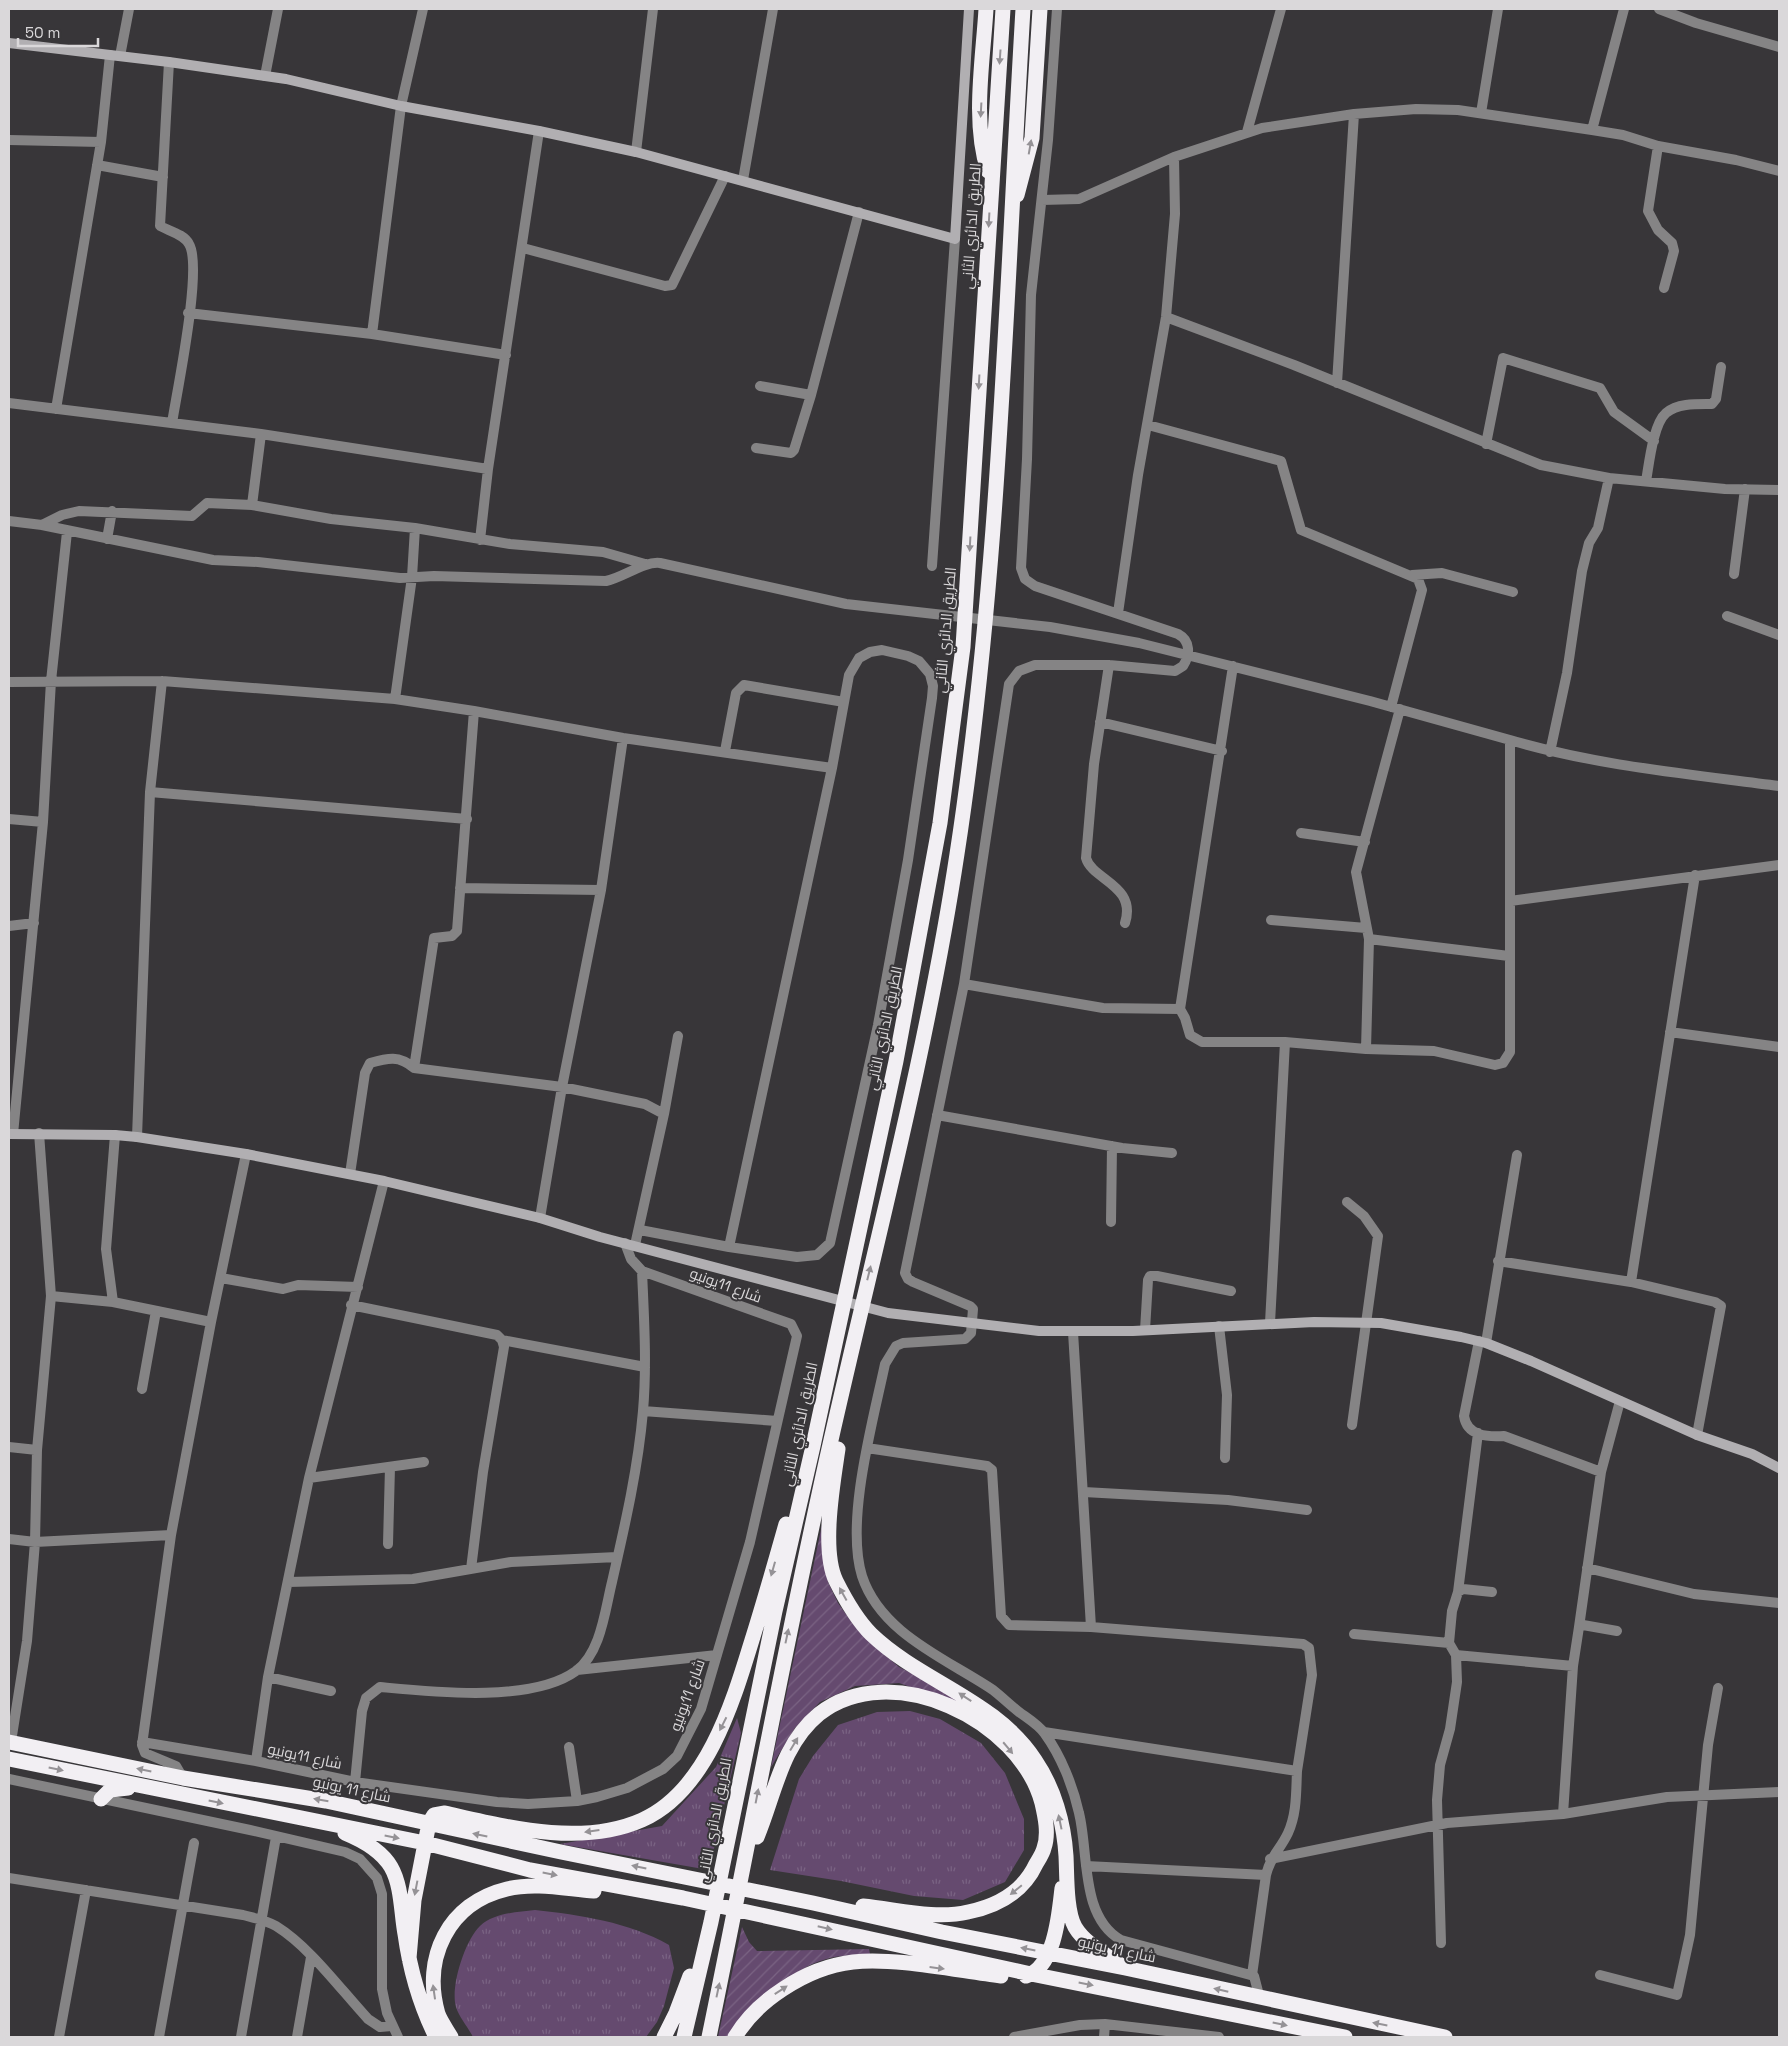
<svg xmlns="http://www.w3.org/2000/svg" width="1788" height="2046" font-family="'Space Grotesk',Cairo,sans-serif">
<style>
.grass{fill:url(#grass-tufts)}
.garden{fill:url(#garden-furrows)}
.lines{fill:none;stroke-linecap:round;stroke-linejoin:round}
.street{stroke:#858485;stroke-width:10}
.secondary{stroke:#b1afb2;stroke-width:10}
.highway{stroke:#f2eff3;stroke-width:15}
.oneway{fill:#959296}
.labels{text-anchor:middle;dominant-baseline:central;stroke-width:4;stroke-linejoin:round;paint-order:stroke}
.street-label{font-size:15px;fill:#dad8da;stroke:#383639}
</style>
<defs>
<pattern id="grass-tufts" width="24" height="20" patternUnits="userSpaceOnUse" patternTransform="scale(1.25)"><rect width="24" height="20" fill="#654a6f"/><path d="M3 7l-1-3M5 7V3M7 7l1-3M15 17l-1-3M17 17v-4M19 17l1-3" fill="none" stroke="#7a6383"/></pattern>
<pattern id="garden-furrows" width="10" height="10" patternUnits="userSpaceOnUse" patternTransform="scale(1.25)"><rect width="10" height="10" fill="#654a6f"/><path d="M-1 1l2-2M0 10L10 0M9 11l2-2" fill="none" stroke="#7a6383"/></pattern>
</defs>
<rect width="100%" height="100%" fill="#383639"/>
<!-- grass -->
<path class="grass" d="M 910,1711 L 940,1719 L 981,1743 L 1005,1773 L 1024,1819 L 1024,1850 L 1005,1882 L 963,1900 L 914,1896 L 841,1881 L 770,1870 L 799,1779 L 813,1756 L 838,1725 L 877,1712 Z
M 737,1718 L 741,1733 L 709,1870 L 560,1844 L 662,1826 L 716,1767 Z
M 535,1910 C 580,1915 629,1922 669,1945 L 674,1968 L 664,2006 L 657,2022 L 646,2037 L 473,2037 C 468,2027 459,2017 456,2007 C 450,1987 465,1940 480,1926 C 494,1913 517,1912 535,1910 Z"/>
<!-- garden -->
<path class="garden" d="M 823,1520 L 828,1582 L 838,1603 L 853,1624 L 872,1644 L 899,1667 L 935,1685 L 965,1706 L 899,1683 L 855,1686 L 820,1702 L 795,1728 L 771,1767 Z
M 742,1927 L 749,1942 L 757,1951 L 869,1949 L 870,1954 C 861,1955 851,1955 842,1956 C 793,1961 763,2003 732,2037 L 718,2037 Z"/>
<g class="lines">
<!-- street -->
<path class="street" d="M 1057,9 L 1048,140 L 1031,295 L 1027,459 L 1021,568 L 1025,579 L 1035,586 L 1178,634 C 1191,641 1190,655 1183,666 L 1175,671 L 1109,665 L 1035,665 L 1019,671 L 1009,684 L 964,984 L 905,1273 L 908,1279 L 913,1282 L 970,1306 L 973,1309 L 971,1333 L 965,1339 L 903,1343 L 896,1346 L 885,1364 C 873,1421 845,1521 862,1576 C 881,1634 947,1659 993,1690 C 1002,1697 1010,1705 1019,1712 C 1027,1718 1039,1725 1045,1734 C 1061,1756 1073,1786 1079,1813 C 1089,1853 1080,1917 1121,1940 L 1254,1976 L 1260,1999
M 1659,9 L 1696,23 L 1779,47
M 120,56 L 129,9
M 169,62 L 160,226 C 169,231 184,234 189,244 C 203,267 177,391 172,423
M 265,76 L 278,9
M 1481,113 L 1498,9
M 1592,130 L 1624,9
M 1247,132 L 1281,9
M 9,140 L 101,142
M 1658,146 L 1648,211 L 1658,230 L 1672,243 L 1674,251 L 1664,288
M 636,152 L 653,9
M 97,165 L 163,177
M 743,180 L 773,9
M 1042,200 L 1079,199 L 1174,157 L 1262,128 L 1354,114 L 1416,109 L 1458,110 L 1592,130 L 1623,135 L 1658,146 L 1736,160 L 1779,171
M 523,248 L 665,286 L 672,285 L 725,176
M 188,313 L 372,334 L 506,355
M 1166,317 L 1294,365 L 1541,465 L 1609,478 L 1725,489 L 1779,490
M 372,334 L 401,106 L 423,9
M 1337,383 L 1354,114
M 760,386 L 811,395 L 859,212
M 9,403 L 261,434 L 252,505
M 56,409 L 101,142 L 110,55
M 1148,425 L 1281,461 L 1301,530 L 1418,579 L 1422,590 L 1391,707
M 261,434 L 488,469
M 1486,444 L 1503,358 L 1600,388 L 1614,412 L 1654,441
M 756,448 L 791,453 L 794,450 L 811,395
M 1646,481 C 1649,465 1653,424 1666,413 C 1678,403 1697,404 1712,404 L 1716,399 L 1721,367
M 9,521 L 42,525 L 213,560 L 258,562 L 400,578 L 434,576 L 606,581 C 624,577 644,561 660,563 L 846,604 L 1050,627 L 1139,643 L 1370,701 L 1510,740 L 1510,1052 L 1503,1063 L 1495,1065 L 1434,1051 L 1366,1049 L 1285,1042 L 1202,1042 L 1190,1035 L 1185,1018 L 1180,1009 L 1233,666
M 42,525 L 62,515 L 79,511 L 192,516 L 207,503 L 252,505 L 331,519 L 415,528 L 510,544 L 603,552 L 645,564
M 415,528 L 412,577 L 395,699 L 474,711 L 623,738 L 832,768
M 107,539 L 112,511
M 480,540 L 488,469 L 539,131
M 932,566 L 955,239
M 1734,574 L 1745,489
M 1412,575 L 1442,573 L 1513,592
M 1118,613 L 1138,475 L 1166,317 L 1175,214 L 1174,157
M 1727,616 L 1779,635
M 1109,665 L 1094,764 L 1086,858 C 1092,880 1137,885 1125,923
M 9,682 L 162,681 L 395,699
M 1100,722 L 1222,751
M 1510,740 C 1598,766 1689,774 1779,786
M 725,751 L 736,693 L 744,685 L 844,702
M 1550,752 L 1567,673 L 1582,571 L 1589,543 L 1598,528 L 1609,478
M 150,792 L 467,819
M 9,819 L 43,822
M 1301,833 L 1365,842
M 460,888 L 601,890
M 1510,901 L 1779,865
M 1271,920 L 1366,928
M 9,926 L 34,923
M 1369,939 L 1509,956
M 964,984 L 1103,1008 L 1180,1009
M 1670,1032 L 1779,1047
M 1366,1049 L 1369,939 L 1356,872 L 1400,709
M 414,1068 L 562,1087 L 645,1104 L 664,1114
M 937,1115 L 1122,1148 L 1172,1153
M 13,1134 L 43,822 L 51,681 L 67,532
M 115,1135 L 106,1249 L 113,1302 L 211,1322
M 137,1137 L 150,792 L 162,681
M 350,1174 L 365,1073 L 370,1063 C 388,1058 399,1055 414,1068 L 434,938 L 452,936 L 457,931 L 474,711
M 1347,1202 L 1364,1216 L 1378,1236 L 1352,1425
M 540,1218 L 562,1087 L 601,890 L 623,738
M 1111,1222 L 1112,1146
M 640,1230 L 729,1247 L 797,1257 L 817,1255 L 830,1243 L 878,1025 L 908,860 L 932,698 L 933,686 L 930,674 L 919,661 L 908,656 L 882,650 L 870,652 L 859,658 L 849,675 L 832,768 L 729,1247
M 635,1245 L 664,1114 L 678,1036
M 1498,1261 L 1631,1282 L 1715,1302 L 1721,1306 L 1697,1435
M 221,1278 L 283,1289 L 298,1285 L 358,1287
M 1631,1282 L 1695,875
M 51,1296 L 113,1302
M 351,1305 L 497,1335 L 502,1340 L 504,1347 L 483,1472 L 471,1569
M 1270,1323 L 1285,1042
M 1219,1326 L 1227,1395 L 1225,1458
M 1145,1330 L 1148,1280 L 1150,1276 L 1157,1276 L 1231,1291
M 1073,1332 L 1091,1627
M 502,1340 L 645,1367
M 1479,1341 L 1464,1416 C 1467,1436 1487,1437 1504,1436 L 1601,1472 L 1579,1627
M 1486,1343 L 1517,1155
M 142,1389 L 156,1311
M 643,1411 L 777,1421
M 9,1447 L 37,1450
M 867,1448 L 987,1466 L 992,1470 L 1001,1616 L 1009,1625 L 1091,1627 L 1303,1644 L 1309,1648 L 1312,1675 L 1297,1771
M 1601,1472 L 1620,1401
M 309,1478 L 424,1462
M 1084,1492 L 1228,1500 L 1307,1510
M 9,1539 L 35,1542 L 171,1535
M 388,1544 L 390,1467
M 1587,1568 L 1694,1594 L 1779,1603
M 288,1582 L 413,1579 L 511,1562 L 617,1557
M 1458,1592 L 1478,1433
M 1354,1634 L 1449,1643
M 1456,1655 L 1573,1666
M 577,1670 L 717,1655
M 268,1677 L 331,1691
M 1044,1732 L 1297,1771 C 1296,1792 1297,1813 1288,1833 C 1280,1850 1271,1855 1266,1875 L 1252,1975
M 11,1742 L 27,1641 L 35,1542 L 37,1450 L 51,1296 L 39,1133
M 142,1742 L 256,1761 L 355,1782 L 497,1802 L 528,1804 L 577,1801 L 597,1797 L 627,1788 L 663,1769 L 677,1756 L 701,1709 L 750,1542 L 797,1336 L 791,1324 L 642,1271 L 631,1259 L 625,1243
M 569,1747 L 577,1801
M 256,1761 L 268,1677 L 309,1478 L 384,1181
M 183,1778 L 176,1766 L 145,1753 L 142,1745 L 171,1535 L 211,1322 L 246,1154
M 9,1779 L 250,1830 L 345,1852 L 360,1859 L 377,1878 L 382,1894 L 382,1989 L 387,2013 L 398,2037
M 355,1782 L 362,1711 L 366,1698 L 380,1687 C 433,1692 532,1703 576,1671 C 601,1653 605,1610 612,1582 C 625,1525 638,1469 643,1411 C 647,1364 644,1318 642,1271
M 1563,1814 L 1573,1666 L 1579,1627 L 1583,1625 L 1617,1631
M 1270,1859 L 1447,1823 L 1563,1814 L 1667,1797 L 1779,1792
M 1086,1866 L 1266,1875
M 9,1878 L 243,1915 C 254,1918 266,1920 276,1926 C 310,1947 341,1990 368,2019 L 380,2027 L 392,2026
M 1441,1943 L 1437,1800 L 1440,1765 L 1450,1729 L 1457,1682 L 1456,1655 L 1449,1643 L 1452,1611 L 1458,1592 L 1463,1589 L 1492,1592
M 1600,1975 L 1677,1995 L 1690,1935 L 1708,1745 L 1718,1688
M 59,2037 L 86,1890
M 159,2037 L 194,1843
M 241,2037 L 276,1837
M 297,2037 L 311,1957
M 1014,2037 L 1080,2025 L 1105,2024 L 1219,2037
M 1104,2037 L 1105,2024"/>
<!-- secondary -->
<path class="secondary" d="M 9,43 L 169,62 L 286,79 L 401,106 L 539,131 L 636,152 L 955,239 L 969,9
M 9,1134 L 115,1135 L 137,1137 L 246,1154 L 384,1181 L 540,1218 L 600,1237 L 888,1313 L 1039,1331 L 1133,1331 L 1314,1322 L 1381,1323 L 1461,1337 L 1486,1343 L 1531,1361 L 1697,1435 L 1752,1454 L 1779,1468"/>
<!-- highway -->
<path class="highway" d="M 986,9 C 983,60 972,122 988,171
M 1017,195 L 1032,138 L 1040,9
M 838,1449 C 833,1483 821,1550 836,1581 C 845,1599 857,1620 871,1634 C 921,1682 996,1700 1035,1760 C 1054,1788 1064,1823 1066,1856 C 1067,1876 1066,1911 1075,1927 C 1085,1944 1107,1955 1122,1966
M 9,1742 L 183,1778 L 326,1801 L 561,1852 L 813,1903 L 942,1932 L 1125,1968 L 1445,2037
M 9,1759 L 425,1843 L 530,1870 L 683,1898 L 1031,1974 L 1345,2037
M 101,1799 L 110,1790 L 128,1788
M 345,1833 C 362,1840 381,1850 391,1867 C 402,1886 401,1913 405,1934 C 410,1970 420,2005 436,2037
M 757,1837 C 775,1794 781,1745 819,1714 C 891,1657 1020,1720 1042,1803 C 1045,1816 1049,1834 1044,1848 C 1043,1853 1039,1859 1036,1864 C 1023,1892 997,1906 968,1912 C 935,1920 896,1909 863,1906
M 409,1958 L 414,1900 L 429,1823 L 434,1815 L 445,1813 C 507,1827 581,1847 642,1820 C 707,1791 733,1702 752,1640 C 764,1602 775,1563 786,1524
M 1026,1976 C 1055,1967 1059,1914 1062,1888
M 451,2037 C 447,2030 441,2022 438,2014 C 422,1958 448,1903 507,1889 C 535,1882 566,1889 594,1891
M 664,2037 L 676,2013 L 690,1976
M 684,2037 L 711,1922 L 775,1611 L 813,1446 L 896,1061 L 940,823 L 963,647 L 1003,9
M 709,2037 C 750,1838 786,1638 831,1440 C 875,1245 927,1052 957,854 C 1000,574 1006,290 1023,9
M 735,2037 C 747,2017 763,2002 783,1989 C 804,1975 827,1965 853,1962 C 894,1957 959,1971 1001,1976"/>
</g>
<!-- one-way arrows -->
<defs><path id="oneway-solid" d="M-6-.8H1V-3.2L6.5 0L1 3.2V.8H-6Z" transform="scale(1.25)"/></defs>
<g class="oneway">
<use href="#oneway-solid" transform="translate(1000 57) rotate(94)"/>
<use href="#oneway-solid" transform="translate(981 110) rotate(93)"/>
<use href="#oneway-solid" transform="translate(1030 147) rotate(-80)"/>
<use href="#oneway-solid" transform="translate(989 220) rotate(93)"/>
<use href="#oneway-solid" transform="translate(979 382) rotate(93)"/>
<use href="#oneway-solid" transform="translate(970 544) rotate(93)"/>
<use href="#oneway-solid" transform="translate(869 1273) rotate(-76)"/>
<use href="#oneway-solid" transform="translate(773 1569) rotate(106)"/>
<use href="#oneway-solid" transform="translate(843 1594) rotate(-119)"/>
<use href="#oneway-solid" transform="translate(787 1636) rotate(-78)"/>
<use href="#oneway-solid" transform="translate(965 1697) rotate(-147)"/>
<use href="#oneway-solid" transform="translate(723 1724) rotate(117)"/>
<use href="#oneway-solid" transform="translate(794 1744) rotate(-59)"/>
<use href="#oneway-solid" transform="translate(1008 1748) rotate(50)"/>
<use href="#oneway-solid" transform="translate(56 1769) rotate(12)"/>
<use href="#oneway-solid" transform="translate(144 1770) rotate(-168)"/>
<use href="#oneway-solid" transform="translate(757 1796) rotate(-79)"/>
<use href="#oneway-solid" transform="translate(321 1800) rotate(-170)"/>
<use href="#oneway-solid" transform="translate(216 1802) rotate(12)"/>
<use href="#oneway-solid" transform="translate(1060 1822) rotate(-102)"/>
<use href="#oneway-solid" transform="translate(592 1831) rotate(172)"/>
<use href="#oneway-solid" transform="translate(480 1835) rotate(-168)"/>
<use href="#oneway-solid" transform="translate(392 1837) rotate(11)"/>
<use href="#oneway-solid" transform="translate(639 1867) rotate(-168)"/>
<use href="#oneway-solid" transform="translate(550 1874) rotate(11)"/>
<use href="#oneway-solid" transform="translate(416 1888) rotate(101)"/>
<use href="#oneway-solid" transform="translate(1016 1890) rotate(141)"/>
<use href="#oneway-solid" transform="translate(825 1928) rotate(13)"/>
<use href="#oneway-solid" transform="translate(1028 1949) rotate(-169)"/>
<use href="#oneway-solid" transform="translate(937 1968) rotate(7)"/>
<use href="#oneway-solid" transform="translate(1086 1984) rotate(11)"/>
<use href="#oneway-solid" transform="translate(718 1990) rotate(-78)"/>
<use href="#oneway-solid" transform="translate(781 1990) rotate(-33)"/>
<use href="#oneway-solid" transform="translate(1221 1990) rotate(-167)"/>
<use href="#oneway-solid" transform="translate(434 1992) rotate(-98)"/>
<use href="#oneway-solid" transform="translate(1280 2024) rotate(12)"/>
<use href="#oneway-solid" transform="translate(1380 2024) rotate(-169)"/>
</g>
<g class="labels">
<!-- street labels -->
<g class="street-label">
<text transform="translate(971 226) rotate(-86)">الطريق الدائري الثاني</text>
<text transform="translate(945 630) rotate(-85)">الطريق الدائري الثاني</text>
<text transform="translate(884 1028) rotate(-78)">الطريق الدائري الثاني</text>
<text transform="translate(726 1285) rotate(20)">شارع 11يونيو</text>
<text transform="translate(799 1424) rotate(-78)">الطريق الدائري الثاني</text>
<text transform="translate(687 1695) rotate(-70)">شارع 11يونيو</text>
<text transform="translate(305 1756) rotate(12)">شارع 11يونيو</text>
<text transform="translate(352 1789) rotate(12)">شارع 11 يونيو</text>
<text transform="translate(714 1820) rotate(-79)">الطريق الدائري الثاني</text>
<text transform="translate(1117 1949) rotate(12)">شارع 11 يونيو</text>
</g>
</g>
<!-- border -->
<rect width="1788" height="2046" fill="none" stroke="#dad8da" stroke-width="20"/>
<!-- scale -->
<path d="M18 38v8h80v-8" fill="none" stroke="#dad8da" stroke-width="2.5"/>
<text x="25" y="38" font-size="15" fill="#dad8da" stroke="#383639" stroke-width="4" paint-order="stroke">50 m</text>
</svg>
